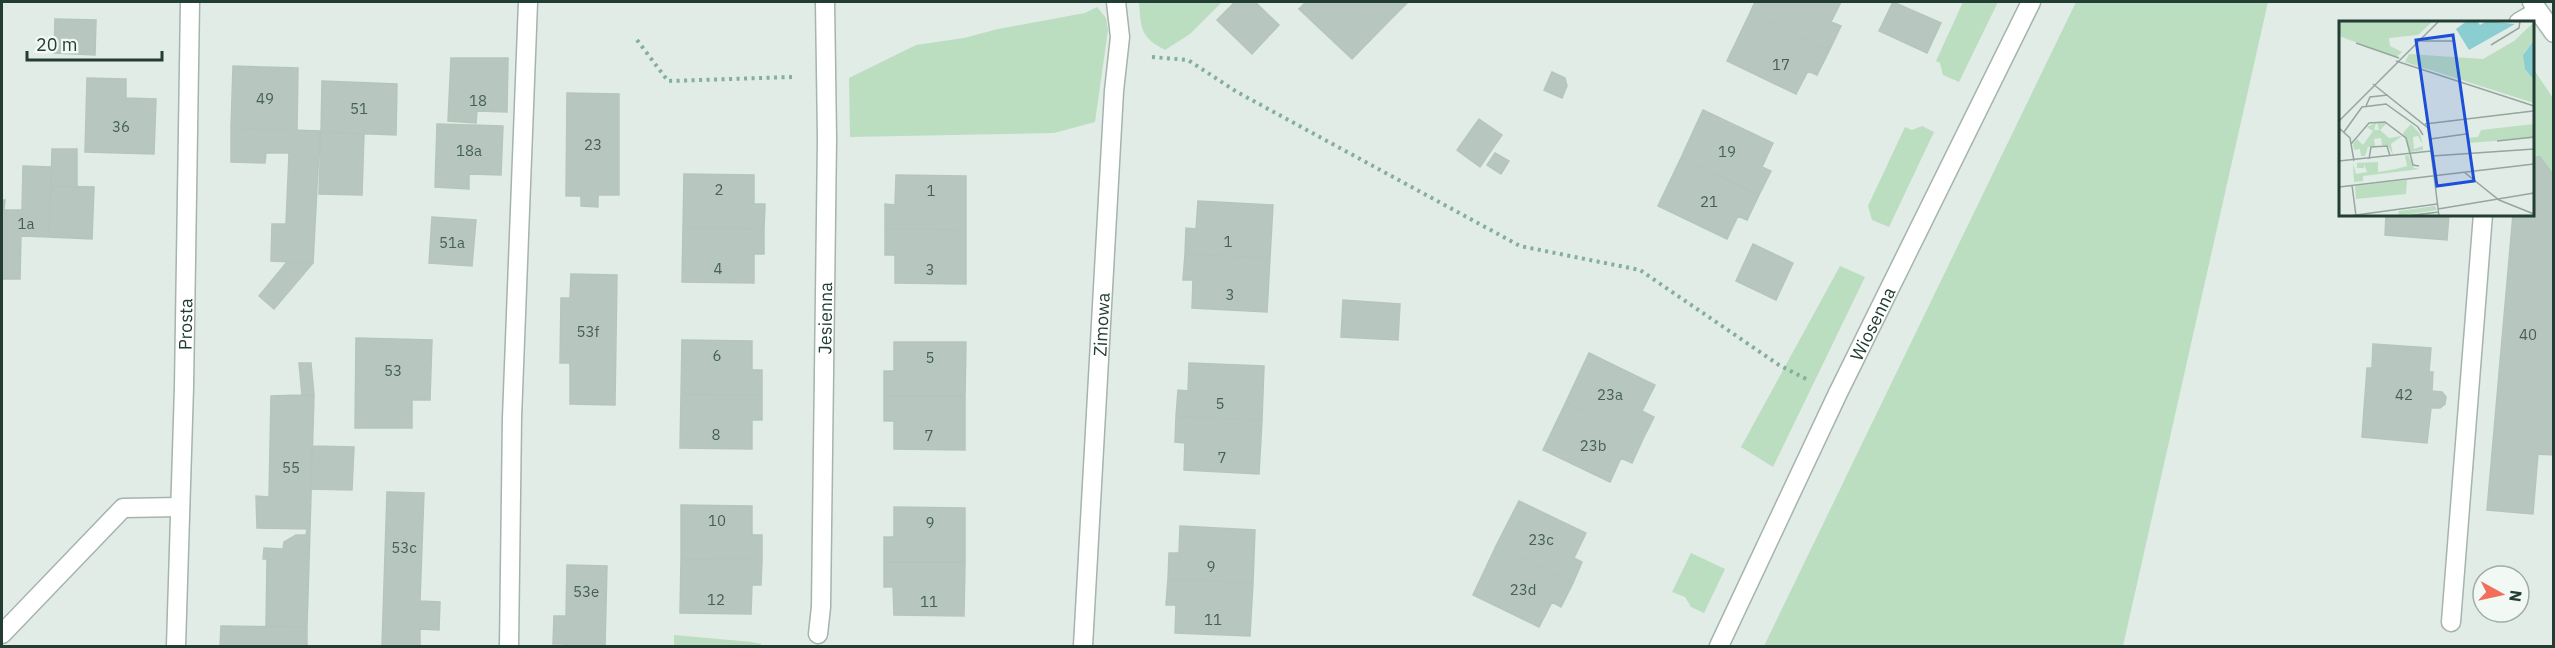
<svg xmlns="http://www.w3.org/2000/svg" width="2555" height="648" font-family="'IBM Plex Sans',sans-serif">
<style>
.green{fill:#bbddc0}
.building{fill:#b7c7bf;stroke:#b4c6bc;stroke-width:1.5}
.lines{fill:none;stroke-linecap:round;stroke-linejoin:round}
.lane-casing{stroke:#a5b4ad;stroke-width:21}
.street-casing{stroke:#a5b4ad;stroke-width:21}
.secondary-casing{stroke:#a0b8ad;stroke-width:21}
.path{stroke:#83af9c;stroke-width:4;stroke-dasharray:3 4.5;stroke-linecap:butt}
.lane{stroke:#fff;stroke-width:18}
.street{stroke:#fff;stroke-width:18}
.secondary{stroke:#fff;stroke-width:18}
.labels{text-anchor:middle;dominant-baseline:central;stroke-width:5;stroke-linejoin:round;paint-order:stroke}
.number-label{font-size:15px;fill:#476056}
.street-label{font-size:18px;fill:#223d33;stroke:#f2f9f5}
.inset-road{fill:none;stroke:#95a69e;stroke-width:1.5}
.view{fill:#1d4ed8;fill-opacity:0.15;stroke:#1d4ed8;stroke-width:3}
.inset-edge{fill:none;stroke:#223d33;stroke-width:3}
</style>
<rect width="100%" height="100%" fill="#e2ece6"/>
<!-- green -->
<path class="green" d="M 1139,2 L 1222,2 L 1190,34 L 1165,50 C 1140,37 1141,28 1139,2 Z
M 1963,2 L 1998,2 L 1959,82 L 1943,75 L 1940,63 L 1936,61 Z
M 2076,2 L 2268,2 L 2123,646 L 1764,646 Z
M 1097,7 L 1106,18 L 1108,30 L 1095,122 L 1054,133 L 850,137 L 849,78 L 916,45 L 964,38 L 998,29 L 1085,13 Z
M 2532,67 L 2553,98 L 2553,176 L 2540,157 L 2533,157 Z
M 1922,126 L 1934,132 L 1889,227 L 1872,220 L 1868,206 L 1905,127 L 1912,130 Z
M 1840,266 L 1865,277 L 1773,467 L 1741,447 Z
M 1691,553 L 1725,569 L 1704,613 L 1691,607 L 1685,597 L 1672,592 Z
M 674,635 L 752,642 L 761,644 L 761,646 L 674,646 Z"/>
<!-- building -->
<path class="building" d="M 1235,2 L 1255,2 L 1279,25 L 1252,54 L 1217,20 Z
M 1306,2 L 1367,2 L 1388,22 L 1352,59 L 1299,9 Z
M 1367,2 L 1408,2 L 1388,22 Z
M 1755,2 L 1841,2 L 1831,22 L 1841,26 L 1829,51 L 1750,13 Z
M 1893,2 L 1941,23 L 1927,53 L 1879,31 Z
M 1750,13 L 1829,51 L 1817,75 L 1808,71 L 1796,94 L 1727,61 Z
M 55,19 L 96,20 L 95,55 L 54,53 Z
M 451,58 L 508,58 L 507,112 L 477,111 L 476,123 L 448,121 Z
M 233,66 L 298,68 L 297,130 L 231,128 Z
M 1552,72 L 1565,78 L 1567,86 L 1562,98 L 1544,90 Z
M 87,78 L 126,79 L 126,98 L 156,99 L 154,154 L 85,152 Z
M 322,81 L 397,84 L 396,135 L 321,132 Z
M 567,93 L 619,94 L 619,195 L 598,195 L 598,207 L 581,206 L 581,196 L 566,196 Z
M 1703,110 L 1773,143 L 1762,167 L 1771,171 L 1759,195 L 1681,158 Z
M 1479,119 L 1502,135 L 1480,167 L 1457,150 Z
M 437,124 L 503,126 L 501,175 L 469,174 L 469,189 L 435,187 Z
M 231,128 L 320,131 L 313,263 L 271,261 L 272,224 L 286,224 L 289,153 L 266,153 L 265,163 L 231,162 Z
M 321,132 L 364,134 L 362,195 L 319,194 Z
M 52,149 L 77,149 L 77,187 L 51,186 Z
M 1495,153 L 1509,161 L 1501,174 L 1487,165 Z
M 2532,157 L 2540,157 L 2554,176 L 2554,455 L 2538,454 L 2533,514 L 2487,510 L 2513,214 L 2532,214 Z
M 1681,158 L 1759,195 L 1747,220 L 1738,216 L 1727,239 L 1658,206 Z
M 23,166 L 51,167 L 49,237 L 21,236 L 20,279 L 2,279 L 2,200 L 5,200 L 4,210 L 22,210 Z
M 684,174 L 754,175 L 754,204 L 765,204 L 764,229 L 683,228 Z
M 896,175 L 966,176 L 966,230 L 885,229 L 885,204 L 895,205 Z
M 51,186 L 94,187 L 92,239 L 49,237 Z
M 1198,201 L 1273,205 L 1270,258 L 1185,254 L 1186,228 L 1196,229 Z
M 2386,214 L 2449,214 L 2447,240 L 2385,235 Z
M 432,217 L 476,220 L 472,266 L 429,263 Z
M 683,228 L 764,229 L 764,254 L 754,254 L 754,283 L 682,282 Z
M 885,229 L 966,230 L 966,284 L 895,283 L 895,255 L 885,255 Z
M 1753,244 L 1793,263 L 1776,300 L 1736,281 Z
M 1185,254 L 1270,258 L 1267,312 L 1192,308 L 1193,280 L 1183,280 Z
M 287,262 L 313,263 L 274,309 L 259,296 Z
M 571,274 L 617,275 L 615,405 L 570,404 L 570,363 L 560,363 L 561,298 L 570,298 Z
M 1343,300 L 1400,304 L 1398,340 L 1341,337 Z
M 356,338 L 432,340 L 430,400 L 412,400 L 412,428 L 355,428 Z
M 682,340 L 752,341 L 752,370 L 762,370 L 762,395 L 681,394 Z
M 894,342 L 966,342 L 965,396 L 884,396 L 884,371 L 894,371 Z
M 2373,344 L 2431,348 L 2429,372 L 2433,372 L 2432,391 L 2442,392 L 2446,397 L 2445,404 L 2440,408 L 2431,408 L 2427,443 L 2362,437 L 2367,368 L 2372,368 Z
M 1589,353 L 1655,385 L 1642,411 L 1654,417 L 1643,439 L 1566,402 Z
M 299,363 L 311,363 L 314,395 L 302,395 Z
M 1189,363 L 1264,366 L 1262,420 L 1176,416 L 1178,390 L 1188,391 Z
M 681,394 L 762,395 L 762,420 L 752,420 L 752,449 L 680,448 Z
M 302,395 L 314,395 L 310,529 L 257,528 L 256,496 L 269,497 L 271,396 Z
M 884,396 L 965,396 L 965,450 L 894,449 L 894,421 L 884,421 Z
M 1566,402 L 1643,439 L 1632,463 L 1621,458 L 1610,482 L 1543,450 Z
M 1176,416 L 1262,420 L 1259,474 L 1184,470 L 1185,443 L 1175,442 Z
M 312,446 L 354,447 L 352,490 L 311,489 Z
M 387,492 L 424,493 L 420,601 L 440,602 L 439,630 L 420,629 L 420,646 L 382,646 Z
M 1519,501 L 1586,533 L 1574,558 L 1582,562 L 1573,583 L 1496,546 Z
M 681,505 L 752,506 L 752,535 L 762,535 L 762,560 L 681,559 Z
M 894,507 L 965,508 L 965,562 L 884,562 L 884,537 L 894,537 Z
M 1180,526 L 1255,530 L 1253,583 L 1168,579 L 1169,553 L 1179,553 Z
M 307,529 L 310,529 L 307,627 L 266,626 L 267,559 L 263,559 L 264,548 L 283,549 L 284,542 L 296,535 L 306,535 Z
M 1496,546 L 1573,583 L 1561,607 L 1552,602 L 1539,627 L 1473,595 Z
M 681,559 L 762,560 L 761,585 L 752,585 L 751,614 L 680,613 Z
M 884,562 L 965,562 L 964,616 L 894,615 L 893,587 L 884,587 Z
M 567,565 L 607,566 L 605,646 L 565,646 L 565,644 L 553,644 L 554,616 L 566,616 Z
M 1168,579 L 1253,583 L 1250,636 L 1175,633 L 1176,605 L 1166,605 Z
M 221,626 L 307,627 L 307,646 L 220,646 Z"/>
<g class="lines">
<!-- lane casing -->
<g class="lane-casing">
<path id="lane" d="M 2519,22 L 2538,11
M 2451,622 L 2483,214
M 2,634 L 123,508 L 180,507
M 509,646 L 512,418 L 528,2"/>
</g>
<!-- street casing -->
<g class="street-casing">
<g id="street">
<path id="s1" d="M 818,634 L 821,607 L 827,138 L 825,2"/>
<path id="s2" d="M 176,646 L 184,387 L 190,2"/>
<path id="s3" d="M 1083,646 L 1114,91 L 1120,37 L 1116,2"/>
<path id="s4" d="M 1719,646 L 1838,393 L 2031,2"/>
</g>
</g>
<!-- secondary casing -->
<g class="secondary-casing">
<path id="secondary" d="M 2532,2 L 2554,33"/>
</g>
<!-- path -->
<path class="path" d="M 637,40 L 668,81 L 793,77
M 1152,57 L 1188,60 L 1237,92 L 1520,246 L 1640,270 L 1779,365 L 1810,381"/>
<!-- lane -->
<use href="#lane" class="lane"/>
<!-- street -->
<use href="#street" class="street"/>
<!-- secondary -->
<use href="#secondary" class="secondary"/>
</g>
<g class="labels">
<!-- number labels -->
<g class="number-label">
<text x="1781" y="64">17</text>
<text x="265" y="98">49</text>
<text x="478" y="100">18</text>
<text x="359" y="108">51</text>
<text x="121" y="126">36</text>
<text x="593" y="144">23</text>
<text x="469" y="150">18a</text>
<text x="1727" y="151">19</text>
<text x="719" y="189">2</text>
<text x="931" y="190">1</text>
<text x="1709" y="201">21</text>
<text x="26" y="223">1a</text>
<text x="1228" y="241">1</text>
<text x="452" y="242">51a</text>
<text x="718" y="268">4</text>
<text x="930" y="269">3</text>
<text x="1230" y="294">3</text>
<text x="588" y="331">53f</text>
<text x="2528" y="334">40</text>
<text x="717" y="355">6</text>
<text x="930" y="357">5</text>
<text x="393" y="370">53</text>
<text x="1610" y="394">23a</text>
<text x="2404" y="394">42</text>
<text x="1220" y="403">5</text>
<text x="716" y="434">8</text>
<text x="929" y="435">7</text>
<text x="1593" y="445">23b</text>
<text x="1222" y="457">7</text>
<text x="291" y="467">55</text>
<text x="717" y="520">10</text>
<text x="930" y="522">9</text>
<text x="1541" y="539">23c</text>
<text x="404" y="547">53c</text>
<text x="1211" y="566">9</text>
<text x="1523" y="589">23d</text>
<text x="586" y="591">53e</text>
<text x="716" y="599">12</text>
<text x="929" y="601">11</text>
<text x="1213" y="619">11</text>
</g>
<!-- street labels -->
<g class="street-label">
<text stroke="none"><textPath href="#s1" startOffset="316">Jesienna</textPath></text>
<text stroke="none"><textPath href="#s4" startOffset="357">Wiosenna</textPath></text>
<text stroke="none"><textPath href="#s2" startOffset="322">Prosta</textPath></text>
<text stroke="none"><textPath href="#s3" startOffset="322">Zimowa</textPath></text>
</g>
</g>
<!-- overview -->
<g transform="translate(2339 21)">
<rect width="195" height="195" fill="#e2ece6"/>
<path d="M 0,0 L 94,0 L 79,14 L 50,17 L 51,25 L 63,31 L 57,36 L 0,15 ZM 195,1 L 195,19 L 185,32 L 195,51 L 195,82 L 66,41 L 70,33 L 144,38 L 175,20 ZM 38,101 L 48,102 L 41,109 L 50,117 L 63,115 L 52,123 L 54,134 L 49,125 L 43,124 L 42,117 L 35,118 L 36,125 L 29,126 L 26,135 L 22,135 L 21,128 L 15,129 L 14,123 L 18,118 L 24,124 L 34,110 L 28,106 L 37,102 L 35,109 L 40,109 ZM 72,103 L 81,113 L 84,124 L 79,115 L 74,116 L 75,128 L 84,125 L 84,129 L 71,131 L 64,112 ZM 195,103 L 195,117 L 129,122 L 128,117 L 139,116 L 142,109 ZM 69,134 L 75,147 L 81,148 L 24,155 L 24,160 L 15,161 L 14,142 L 17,153 L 28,151 L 25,143 L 25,147 L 18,147 L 18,142 L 39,141 L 39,151 L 57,148 L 68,145 L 66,135 ZM 68,159 L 67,173 L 17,178 L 16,165 ZM 96,185 L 98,189 L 59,195 L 60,190 Z" fill="#bbddc0"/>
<path d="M 128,0 L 138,0 L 141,4 L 148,0 L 176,3 L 130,29 L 117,8 ZM 195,19 L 195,59 L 186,48 L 184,34 Z" fill="#8aced1"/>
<path class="inset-road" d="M 78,20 L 114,20M 17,22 L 60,37M 152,24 L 180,7 L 181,0M 57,40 L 195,85M 34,63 L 89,107 L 100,195M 27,85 L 31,76 L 49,74M 0,100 L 100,0M 86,103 L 194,90M 0,107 L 11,117 L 15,140M 5,111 L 23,86 L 47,83 L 79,106 L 84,114M 91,118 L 127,113M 158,120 L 195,116M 12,123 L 30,102 L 46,101 L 67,117 L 74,144 L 80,145M 93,135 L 195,128M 30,138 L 32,126 L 48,125 L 51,135M 0,140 L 92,130M 125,151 L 160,179 L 195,193M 13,164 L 17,195M 0,166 L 195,143M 99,188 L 195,172M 10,195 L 98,183M 67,195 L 100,191"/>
<path class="view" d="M 114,14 L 135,160 L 98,165 L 77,19 Z"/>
<rect width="195" height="195" class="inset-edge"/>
</g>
<!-- border -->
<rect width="2555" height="648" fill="none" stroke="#223d33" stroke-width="6"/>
<!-- north arrow -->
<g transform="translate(2501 594) rotate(98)"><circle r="28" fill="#f2f9f5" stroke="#9faea7" stroke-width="1.5"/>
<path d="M0-4.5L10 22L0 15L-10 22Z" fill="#f16f5b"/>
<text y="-9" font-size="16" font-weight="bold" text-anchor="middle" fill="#223d33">N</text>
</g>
<!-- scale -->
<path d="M27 51v9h135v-9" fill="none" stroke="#223d33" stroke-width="3"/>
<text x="36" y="51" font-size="18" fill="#223d33" stroke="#f2f9f5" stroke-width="4.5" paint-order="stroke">20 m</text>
</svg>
